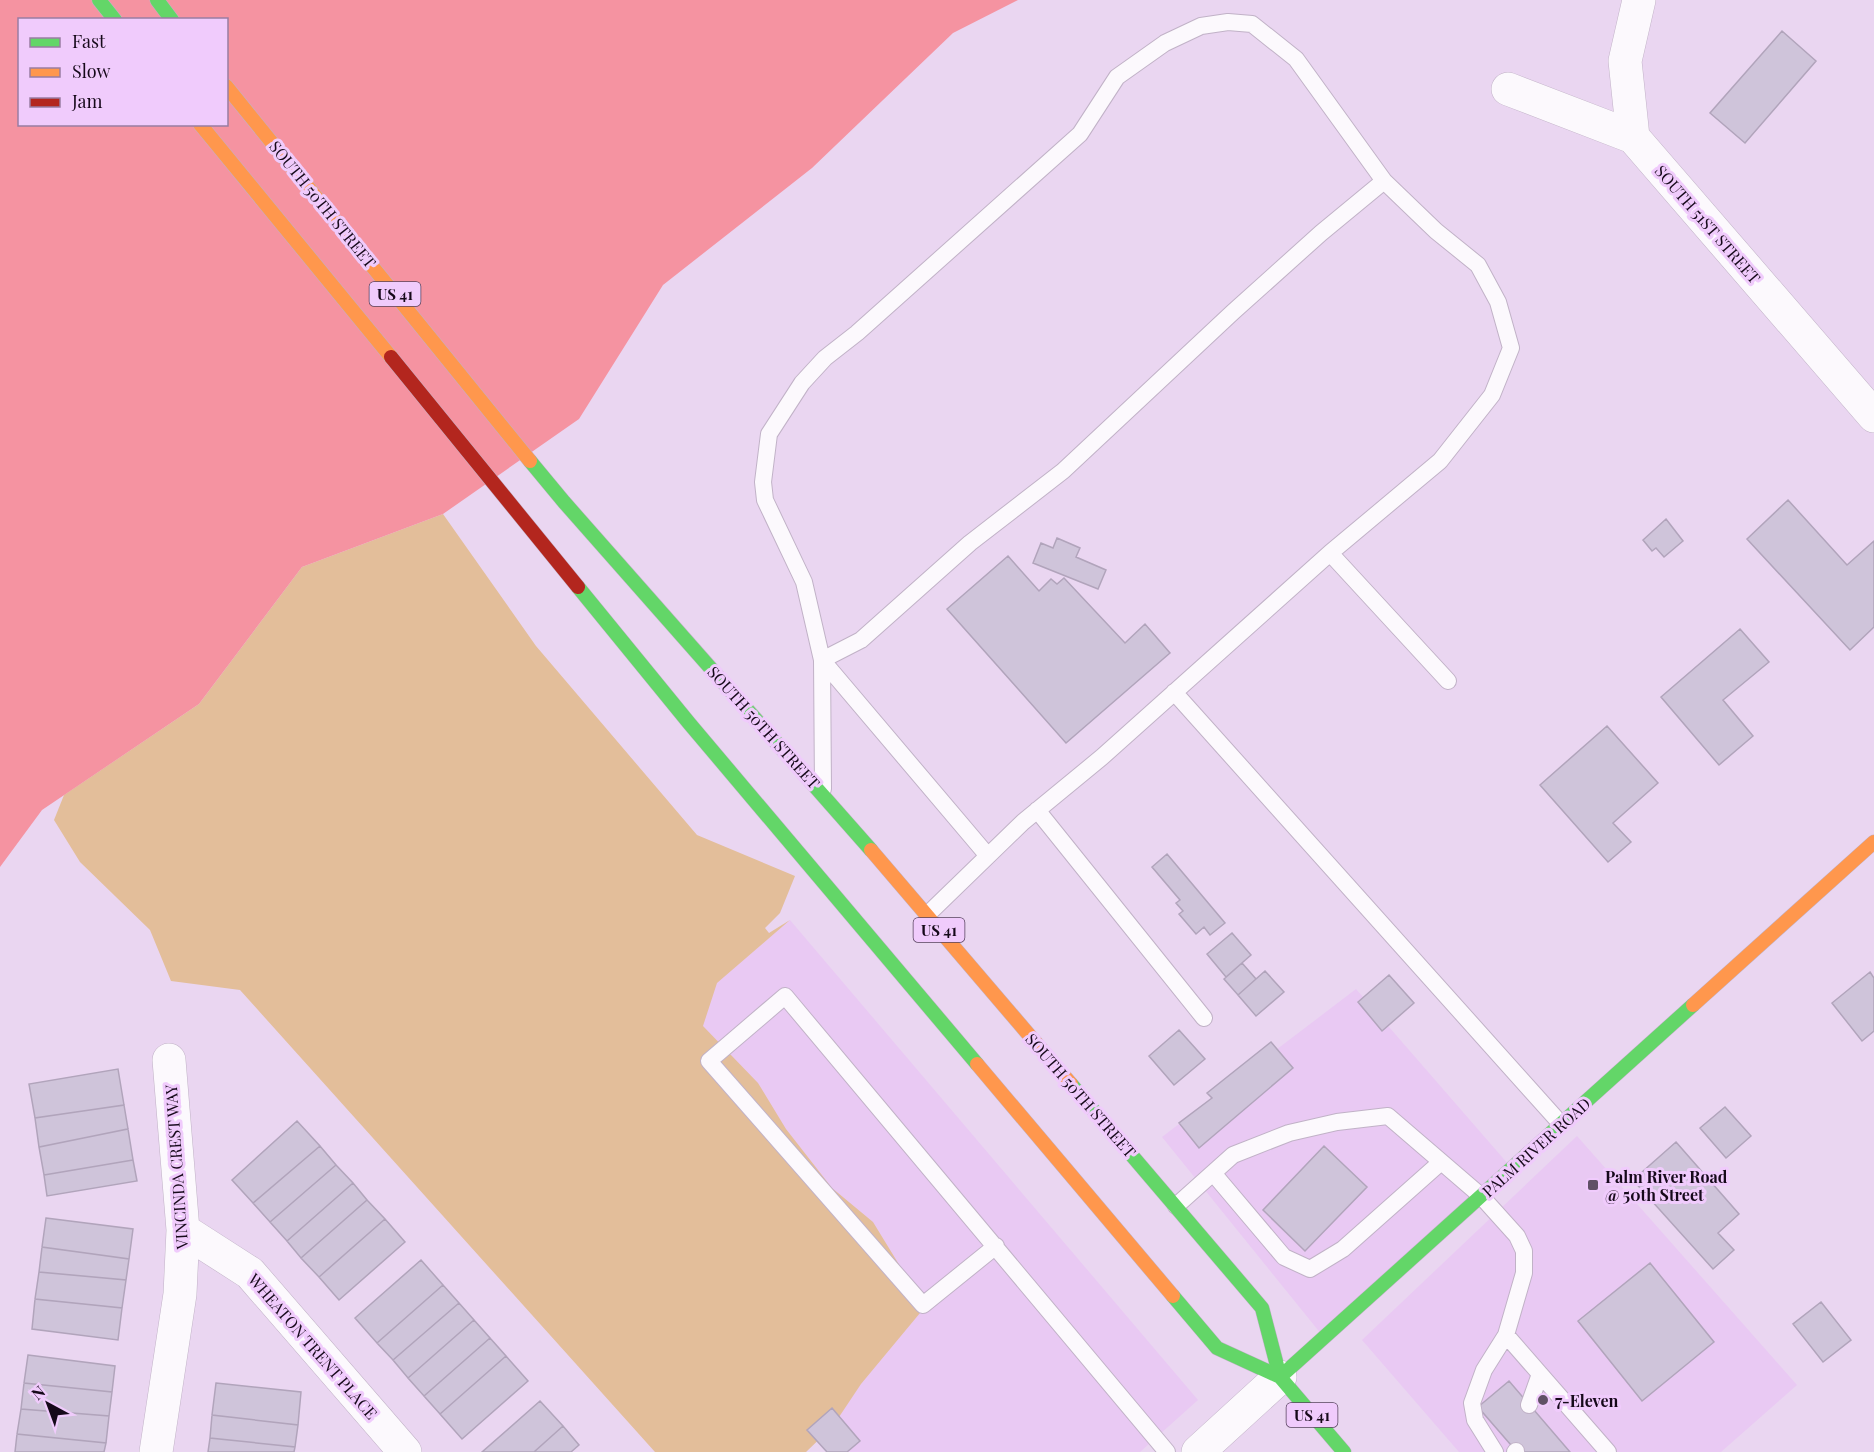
<svg xmlns="http://www.w3.org/2000/svg" width="1874" height="1452" font-family="'Playfair Display',serif">
<style>
.built{fill:#e9c9f3}
.green{fill:#e3be9a}
.water{fill:#f593a1;fill-rule:evenodd}
.building{fill:#cfc4da;stroke:#b1a4bb;stroke-width:1.5}
.lines{fill:none;stroke-linecap:round;stroke-linejoin:round}
.lane-casing{stroke:#c1b2c7;stroke-width:18}
.street-casing{stroke:#c1b2c7;stroke-width:34}
.fast-casing{stroke:#c1b2c7;stroke-width:15}
.slow-casing{stroke:#c1b2c7;stroke-width:15}
.jam-casing{stroke:#c1b2c7;stroke-width:15}
.lane{stroke:#fcf9fd;stroke-width:16}
.street{stroke:#fcf9fd;stroke-width:33}
.fast{stroke:#63d668;stroke-width:14}
.slow{stroke:#ff974d;stroke-width:14}
.jam{stroke:#b3261e;stroke-width:14}
.poi-dot{fill:#605165;stroke:#f0cbfc;stroke-width:2}
.labels{text-anchor:middle;dominant-baseline:central;stroke-width:6;stroke-linejoin:round;paint-order:stroke}
.shield{fill:#f0cbfc;stroke:#57435e;stroke-width:1.5}
.shield-label{font-size:15px;font-weight:bold;fill:#16091a}
.street-label{font-size:16px;fill:#16091a;stroke:#f0cbfc}
.poi-label{font-size:16px;font-weight:bold;fill:#16091a;stroke:#f0cbfc;text-anchor:start}
</style>
<rect width="100%" height="100%" fill="#ead6f1"/>
<!-- built -->
<path class="built" d="M 790,920 L 1198,1400 L 1140,1452 L 831,1452 L 668,1024 Z
M 1356,989 L 1509,1165 L 1322,1335 L 1162,1137 Z
M 1577,1136 L 1797,1385 L 1721,1452 L 1459,1452 L 1362,1340 Z"/>
<!-- green -->
<path class="green" d="M 443,514 L 536,646 L 697,835 L 795,876 L 780,913 L 765,928 L 769,933 L 790,920 L 717,983 L 703,1026 L 758,1083 L 786,1129 L 832,1188 L 873,1222 L 925,1307 L 861,1384 L 833,1426 L 806,1452 L 655,1452 L 240,990 L 171,981 L 150,930 L 80,862 L 54,820 L 64,795 L 199,704 L 302,567 Z"/>
<!-- water -->
<path class="water" d="M 0,0 L 1018,0 L 953,33 L 812,168 L 663,285 L 579,419 L 443,514 L 302,567 L 199,704 L 42,810 L 0,867 ZM 20,20 L 226,20 L 226,124 L 20,124 Z"/>
<!-- building -->
<path class="building" d="M 1782,31 L 1816,61 L 1745,143 L 1710,113 Z
M 1788,500 L 1847,565 L 1874,541 L 1874,627 L 1850,650 L 1747,539 Z
M 1666,519 L 1683,541 L 1664,557 L 1656,548 L 1652,551 L 1643,540 Z
M 1057,538 L 1080,548 L 1076,557 L 1106,570 L 1098,589 L 1033,563 L 1041,543 L 1053,548 Z
M 1008,556 L 1039,591 L 1051,579 L 1057,584 L 1064,578 L 1125,643 L 1145,624 L 1170,653 L 1066,743 L 947,609 Z
M 1740,629 L 1769,662 L 1723,700 L 1753,736 L 1719,765 L 1661,697 Z
M 1607,726 L 1658,783 L 1613,823 L 1631,842 L 1608,862 L 1540,785 Z
M 1167,854 L 1225,923 L 1210,935 L 1204,927 L 1196,934 L 1179,914 L 1183,911 L 1176,903 L 1180,900 L 1152,867 Z
M 1232,933 L 1251,955 L 1226,977 L 1207,954 Z
M 1242,963 L 1256,979 L 1238,995 L 1224,979 Z
M 1265,971 L 1284,992 L 1256,1016 L 1238,995 Z
M 1870,972 L 1874,978 L 1874,1031 L 1862,1041 L 1832,1003 Z
M 1389,975 L 1414,1003 L 1382,1031 L 1358,1002 Z
M 1179,1030 L 1205,1059 L 1174,1085 L 1149,1056 Z
M 1271,1042 L 1293,1068 L 1199,1148 L 1179,1123 L 1212,1098 L 1207,1093 Z
M 118,1069 L 124,1105 L 35,1118 L 29,1084 Z
M 124,1105 L 128,1129 L 39,1147 L 35,1118 Z
M 1725,1107 L 1751,1136 L 1726,1158 L 1700,1128 Z
M 297,1121 L 320,1146 L 253,1203 L 232,1180 Z
M 128,1129 L 133,1160 L 44,1175 L 39,1147 Z
M 1676,1142 L 1739,1214 L 1718,1233 L 1734,1250 L 1713,1269 L 1633,1180 Z
M 320,1146 L 336,1165 L 270,1222 L 253,1203 Z
M 1324,1146 L 1367,1187 L 1305,1251 L 1263,1210 Z
M 133,1160 L 137,1181 L 47,1196 L 44,1175 Z
M 336,1165 L 353,1183 L 287,1241 L 270,1222 Z
M 353,1183 L 367,1200 L 301,1258 L 287,1241 Z
M 367,1200 L 385,1219 L 319,1277 L 301,1258 Z
M 46,1218 L 133,1229 L 129,1259 L 42,1247 Z
M 385,1219 L 405,1242 L 339,1300 L 319,1277 Z
M 42,1247 L 129,1259 L 126,1280 L 39,1272 Z
M 421,1260 L 443,1285 L 377,1343 L 355,1318 Z
M 1650,1263 L 1714,1342 L 1642,1401 L 1578,1321 Z
M 39,1272 L 126,1280 L 122,1308 L 35,1299 Z
M 443,1285 L 459,1303 L 393,1360 L 377,1343 Z
M 35,1299 L 122,1308 L 118,1340 L 32,1329 Z
M 1821,1302 L 1851,1340 L 1823,1362 L 1793,1324 Z
M 459,1303 L 474,1320 L 408,1378 L 393,1360 Z
M 474,1320 L 490,1338 L 424,1396 L 408,1378 Z
M 490,1338 L 506,1356 L 440,1414 L 424,1396 Z
M 28,1355 L 115,1366 L 112,1392 L 24,1383 Z
M 506,1356 L 528,1381 L 462,1439 L 440,1414 Z
M 1509,1381 L 1570,1452 L 1517,1452 L 1478,1407 Z
M 24,1383 L 112,1392 L 109,1416 L 21,1409 Z
M 216,1383 L 301,1392 L 298,1425 L 212,1415 Z
M 540,1401 L 563,1426 L 534,1452 L 482,1452 Z
M 832,1408 L 860,1441 L 847,1452 L 827,1452 L 807,1430 Z
M 21,1409 L 109,1416 L 106,1443 L 17,1434 Z
M 212,1415 L 298,1425 L 295,1447 L 210,1438 Z
M 563,1426 L 579,1445 L 571,1452 L 534,1452 Z
M 17,1434 L 106,1443 L 104,1452 L 15,1452 Z
M 210,1438 L 295,1447 L 294,1452 L 208,1452 Z"/>
<g class="lines">
<!-- lane casing -->
<g class="lane-casing">
<path id="lane" d="M 1330,553 L 1448,681
M 1174,692 L 1561,1124
M 823,789 L 822,660 L 804,582 L 765,500 L 763,482 L 769,434 L 802,383 L 825,358 L 857,333 L 1080,134 L 1117,77 L 1165,43 L 1201,26 L 1228,22 L 1252,24 L 1296,59 L 1384,181 L 1436,231 L 1478,265 L 1498,302 L 1511,348 L 1492,395 L 1440,461 L 1330,553 L 1102,757 L 1023,822 L 927,915
M 1037,810 L 1204,1018
M 988,856 L 822,660 L 861,640 L 970,543 L 1063,471 L 1233,312 L 1321,233 L 1384,181
M 1213,1173 L 1284,1257 L 1310,1269 L 1343,1249 L 1441,1162
M 1176,1206 L 1233,1155 L 1289,1133 L 1337,1122 L 1388,1116 L 1481,1196 L 1517,1236 L 1524,1251 L 1524,1273 L 1506,1335 L 1484,1370 L 1472,1403 L 1475,1420 L 1495,1452
M 996,1246 L 923,1305 L 709,1061 L 785,996 L 1167,1452
M 1506,1335 L 1608,1452
M 1529,1405 L 1540,1374
M 1515,1452 L 1516,1451"/>
</g>
<!-- street casing -->
<g class="street-casing">
<path id="street" d="M 1639,0 L 1625,61 L 1633,137 L 1874,416
M 1508,89 L 1633,137
M 183,1230 L 250,1273 L 405,1452
M 156,1452 L 180,1294 L 183,1230 L 169,1060
M 1198,1452 L 1280,1377"/>
</g>
<!-- fast casing -->
<g class="fast-casing">
<path id="fast" d="M 99,0 L 115,20
M 157,0 L 172,20
M 530,461 L 564,502 L 871,850
M 578,587 L 689,723 L 977,1064
M 1071,1084 L 1262,1308 L 1280,1377 L 1344,1452
M 1173,1296 L 1217,1348 L 1280,1377
M 1280,1377 L 1693,1005"/>
</g>
<!-- slow casing -->
<g class="slow-casing">
<path id="slow" d="M 226,86 L 530,461
M 200,124 L 391,357
M 871,850 L 1071,1084
M 1693,1005 L 1874,842
M 977,1064 L 1173,1296"/>
</g>
<!-- jam casing -->
<g class="jam-casing">
<path id="jam" d="M 391,357 L 578,587"/>
</g>
<!-- lane -->
<use href="#lane" class="lane"/>
<!-- street -->
<use href="#street" class="street"/>
<!-- fast -->
<use href="#fast" class="fast"/>
<!-- slow -->
<use href="#slow" class="slow"/>
<!-- jam -->
<use href="#jam" class="jam"/>
</g>
<!-- markers -->
<g class="poi-dot">
<rect x="1587" y="1179" width="12" height="12" rx="3"/>
<circle cx="1543" cy="1400" r="6"/>
</g>
<g class="labels">
<!-- shield labels -->
<g class="shield">
<rect x="369.5" y="282" width="51" height="24" rx="4.5"/>
<rect x="913.5" y="918" width="51" height="24" rx="4.5"/>
<rect x="1286.5" y="1403" width="51" height="24" rx="4.5"/>
</g>
<g class="shield-label">
<text x="395" y="294">US 41</text>
<text x="939" y="930">US 41</text>
<text x="1312" y="1415">US 41</text>
</g>
<!-- street labels -->
<g class="street-label">
<text transform="translate(323 204) rotate(51)">SOUTH 50TH STREET</text>
<text transform="translate(1708 224) rotate(49)">SOUTH 51ST STREET</text>
<text transform="translate(764 727) rotate(48)">SOUTH 50TH STREET</text>
<text transform="translate(1081 1095) rotate(49)">SOUTH 50TH STREET</text>
<text transform="translate(1536 1147) rotate(-42)">PALM RIVER ROAD</text>
<text transform="translate(176 1167) rotate(-94)">VINCINDA CREST WAY</text>
<text transform="translate(313 1346) rotate(49)">WHEATON TRENT PLACE</text>
</g>
<!-- poi labels -->
<g class="poi-label">
<text x="1605" y="1176">Palm River Road<tspan x="1605" dy="18">@ 50th Street</tspan></text>
<text x="1555" y="1400">7-Eleven</text>
</g>
</g>
<!-- legend -->
<rect x="18" y="18" width="210" height="108" fill="#f0cbfc" stroke="#997da2" stroke-width="1.5"/>
<rect x="30" y="38" width="30" height="9" fill="#63d668" stroke="#997da2" stroke-width="1.5"/>
<text x="72" y="48" font-size="18" fill="#16091a">Fast</text>
<rect x="30" y="68" width="30" height="9" fill="#ff974d" stroke="#997da2" stroke-width="1.5"/>
<text x="72" y="78" font-size="18" fill="#16091a">Slow</text>
<rect x="30" y="98" width="30" height="9" fill="#b3261e" stroke="#997da2" stroke-width="1.5"/>
<text x="72" y="108" font-size="18" fill="#16091a">Jam</text>
<!-- north arrow -->
<g transform="translate(48 1404) rotate(319)" stroke="#f0cbfc" stroke-width="4.5" paint-order="stroke">
<path d="M0-4.5L10 22L0 15L-10 22Z" fill="#16091a"/>
<text y="-9" font-size="16" font-weight="bold" text-anchor="middle" fill="#16091a">N</text>
</g>
</svg>
